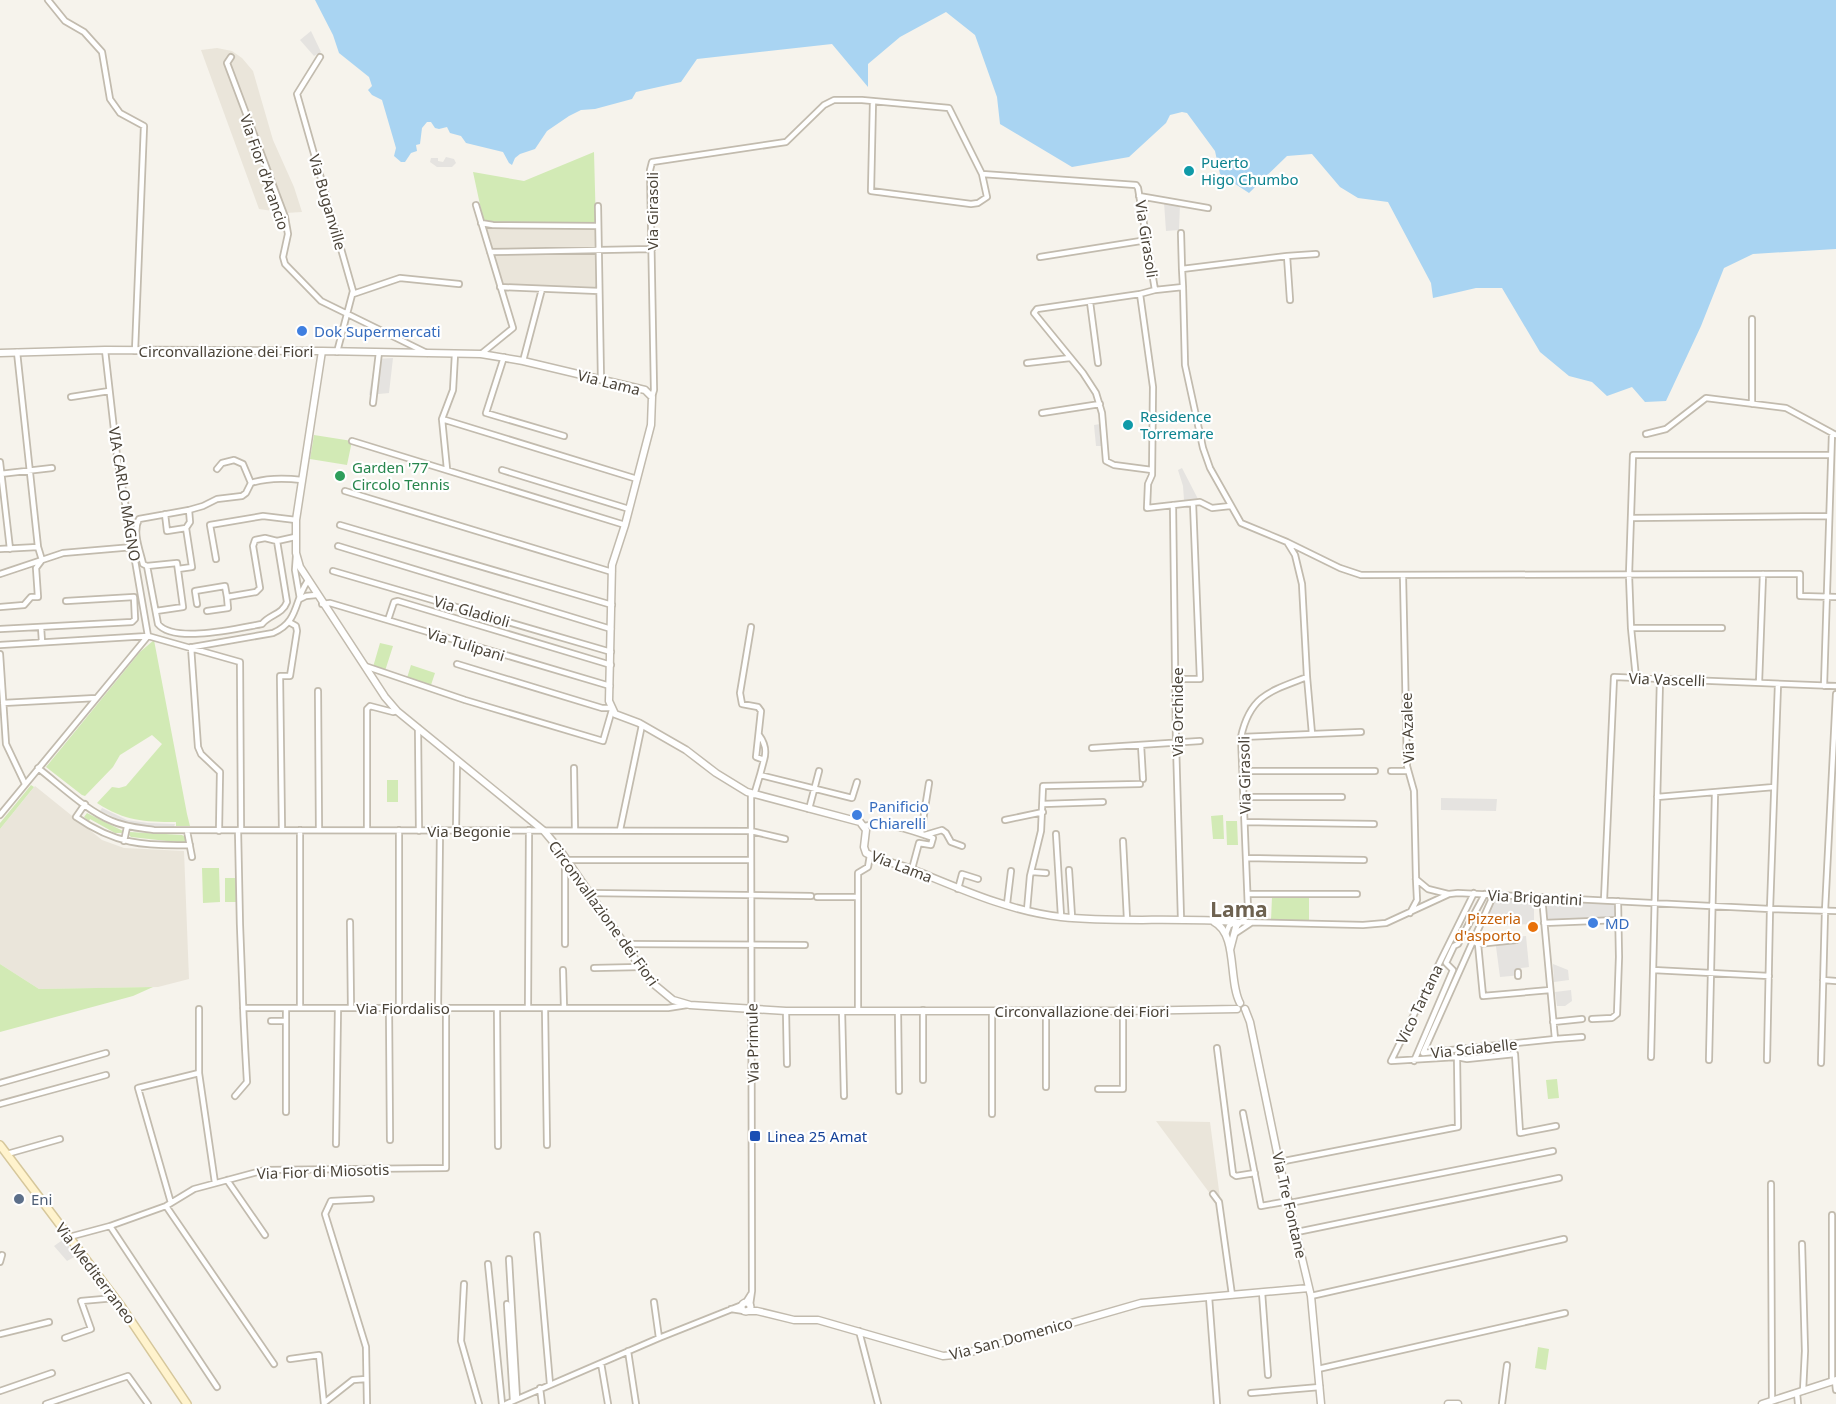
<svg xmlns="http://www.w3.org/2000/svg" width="1836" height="1404" font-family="'Noto Sans',sans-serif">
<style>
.residential{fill:#eae5da}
.green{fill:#d2eab5}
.parking{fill:#e5e3e0}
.water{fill:#a9d4f2}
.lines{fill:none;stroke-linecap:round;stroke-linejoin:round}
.minor-casing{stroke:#c2bbae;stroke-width:8}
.tertiary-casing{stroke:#c2bbae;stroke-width:9}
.secondary-casing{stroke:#d6c79b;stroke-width:10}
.minor{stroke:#fff;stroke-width:4.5}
.tertiary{stroke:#fff;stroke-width:6}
.secondary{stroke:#fff3cd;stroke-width:7}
.culture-dot{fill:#0f9aa8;stroke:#fff;stroke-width:2}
.shop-dot{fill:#3f7fe0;stroke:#fff;stroke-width:2}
.leisure-dot{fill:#2e9e5b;stroke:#fff;stroke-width:2}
.food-dot{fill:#e8710a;stroke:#fff;stroke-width:2}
.transit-dot{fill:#1a4fb4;stroke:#fff;stroke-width:2}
.service-dot{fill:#5c6f8a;stroke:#fff;stroke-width:2}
.labels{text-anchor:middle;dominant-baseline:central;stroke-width:4.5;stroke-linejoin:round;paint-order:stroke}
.culture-label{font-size:15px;fill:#0d838f;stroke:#fff;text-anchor:start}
.street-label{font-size:15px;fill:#4b4439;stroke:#fff}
.shop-label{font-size:15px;fill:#366cbe;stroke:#fff;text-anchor:start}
.leisure-label{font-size:15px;fill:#27864d;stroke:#fff;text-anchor:start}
.food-label{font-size:15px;fill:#c56008;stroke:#fff;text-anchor:end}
.transit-label{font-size:15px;fill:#164399;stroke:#fff;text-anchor:start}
.service-label{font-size:15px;fill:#4e5e75;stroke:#fff;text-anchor:start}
.district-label{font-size:21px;font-weight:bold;fill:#6e6250;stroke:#fff}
</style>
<rect width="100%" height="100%" fill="#f6f3ec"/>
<!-- residential -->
<path class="residential" d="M 217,48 L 232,51 L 242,58 L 253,71 L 273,140 L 294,187 L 302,212 L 286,213 L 259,209 L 201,50 Z
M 485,228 L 596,228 L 597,287 L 501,284 Z
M 35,786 L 102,840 L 124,848 L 184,851 L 189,979 L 158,987 L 39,989 L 0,964 L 0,829 Z
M 1156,1121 L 1210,1122 L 1220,1198 L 1214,1193 L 1211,1195 Z"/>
<!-- green -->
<path class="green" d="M 594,152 L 596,228 L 485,228 L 473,172 L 524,181 Z
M 314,435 L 352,441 L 347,465 L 310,459 Z
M 154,640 L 187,814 L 190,826 L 176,826 L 176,822 C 144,822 125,821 97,803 L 112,787 L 119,788 L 126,786 L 162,744 L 152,735 L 120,755 L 113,767 L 85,796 L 82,795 L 46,767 L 140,652 Z
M 380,643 L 393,646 L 385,671 L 373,667 Z
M 411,665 L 435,673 L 431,685 L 407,678 Z
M 387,780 L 398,780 L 398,802 L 387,802 Z
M 31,785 L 34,787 L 0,829 L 0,823 Z
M 87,813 L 123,831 L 122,833 L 115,833 L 90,819 L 89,821 L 84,817 Z
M 1223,815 L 1224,839 L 1213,839 L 1211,816 Z
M 1226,821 L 1237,821 L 1238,845 L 1227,845 Z
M 130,832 L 182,835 L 185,837 L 185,843 L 131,837 L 129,835 Z
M 202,868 L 219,868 L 220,902 L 203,903 Z
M 225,878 L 237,878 L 237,902 L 225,902 Z
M 1272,897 L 1309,898 L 1309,920 L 1271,920 Z
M 0,964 L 39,989 L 153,987 L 133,996 L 0,1032 Z
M 1557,1079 L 1559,1098 L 1548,1099 L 1546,1080 Z
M 1538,1347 L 1549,1349 L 1546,1370 L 1535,1368 Z"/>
<!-- parking -->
<path class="parking" d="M 311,31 L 321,52 L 314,56 L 300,40 Z
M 446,157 L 454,159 L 456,163 L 452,167 L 437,167 L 430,162 L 431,158 L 438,158 L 438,161 L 443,162 Z
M 1164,202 L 1180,204 L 1179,230 L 1166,231 Z
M 393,358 L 389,393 L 369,395 L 375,359 Z
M 1100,424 L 1102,446 L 1096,446 L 1094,425 Z
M 1182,468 L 1198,499 L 1184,500 L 1183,486 L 1178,470 Z
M 1441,798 L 1497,799 L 1496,811 L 1441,810 Z
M 102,808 L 127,820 L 148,823 L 175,824 L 174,827 L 149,826 L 127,823 L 100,811 Z
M 1495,896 L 1534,899 L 1534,924 L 1483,926 Z
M 1542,897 L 1618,901 L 1618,920 L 1544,923 Z
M 1526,936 L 1529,967 L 1521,968 L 1522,975 L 1500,977 L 1495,939 Z
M 1553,964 L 1568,970 L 1569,980 L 1554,982 Z
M 1571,990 L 1572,1001 L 1565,1006 L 1557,1006 L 1555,992 Z
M 64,1239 L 76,1256 L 67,1261 L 54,1246 Z"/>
<!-- water -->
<path class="water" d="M 315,0 L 1836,0 L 1836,249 L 1753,254 L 1724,268 L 1701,326 L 1666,401 L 1645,402 L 1632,387 L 1607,396 L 1592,382 L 1569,376 L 1540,352 L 1502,288 L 1476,288 L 1433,298 L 1431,283 L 1388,202 L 1358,198 L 1340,187 L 1312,154 L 1287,156 L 1249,193 L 1220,174 L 1215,151 L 1187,113 L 1182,112 L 1170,115 L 1166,123 L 1129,157 L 1072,167 L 1000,124 L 997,97 L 975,35 L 946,12 L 900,37 L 868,64 L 868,87 L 832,44 L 697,59 L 681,82 L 636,92 L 632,99 L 595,109 L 581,110 L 569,116 L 547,131 L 535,149 L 520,154 L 515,158 L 512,165 L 509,163 L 503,152 L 466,143 L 461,136 L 450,133 L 447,127 L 439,129 L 435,128 L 431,122 L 427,122 L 422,128 L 420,144 L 416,145 L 417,151 L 411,153 L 405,162 L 401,162 L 394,156 L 396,148 L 382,100 L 372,95 L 368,90 L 372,86 L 369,77 L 339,53 L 333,35 Z"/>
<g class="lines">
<!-- minor casing -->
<g class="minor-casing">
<path id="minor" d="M 48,0 L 65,21 L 84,32 L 102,52 L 110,99 L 120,113 L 144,126 L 135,351
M 231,57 L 227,63 L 285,217 L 288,234 L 283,257 L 285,264 L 321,301 L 427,353
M 320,57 L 297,94 L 353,291 L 337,352
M 873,101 L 871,191 L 971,204 L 978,203 L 987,197 L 982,174
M 1139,196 L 1208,208
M 476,205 L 513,328 L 481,354
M 598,206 L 601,380
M 481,223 L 493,225 L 598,226
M 1181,233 L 1182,269
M 490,252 L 652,249
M 1287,256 L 1316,254
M 1040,257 L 1147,240
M 500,287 L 599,291
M 1183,287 L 1182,269 L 1287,256 L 1290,300
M 1155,290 L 1140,294 L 1153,387 L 1152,475 L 1148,484 L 1147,508 L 1200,502 L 1212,508 L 1230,506
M 353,294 L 400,278 L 459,284
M 1140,294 L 1037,309 L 1034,313 L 1083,373 L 1096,393 L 1102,413 L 1106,461 L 1114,465 L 1152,470
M 1090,302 L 1098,363
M 1752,319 L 1752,404
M 504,357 L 486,413 L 564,436
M 523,361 L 542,289
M 1027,363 L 1070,358
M 71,397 L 109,391
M 652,397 L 654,390 L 650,170 L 652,162 L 786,142 L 824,105 L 834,100 L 862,100 L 949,108 L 982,174 L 1136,185 L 1138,188 L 1155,290 L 1183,287 L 1185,365 L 1203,448 L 1210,468 L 1241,523 L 1287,542 L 1295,555 L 1302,584 L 1307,677 C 1271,691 1250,695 1241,737 L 1248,909 L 1246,917 L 1236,927
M 373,403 L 379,352
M 1042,413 L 1100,404
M 442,419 L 637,479
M 1646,434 L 1666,429 L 1706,398 L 1786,408 L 1836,435
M 352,441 L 625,525
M 0,462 L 10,549
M 217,469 L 222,463 L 234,460 L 243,464 L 251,483
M 447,469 L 442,419 L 453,390 L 455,354
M 502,470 L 629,509
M 0,474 L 52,468
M 345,491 L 612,572
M 1173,505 L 1176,743 L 1181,919
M 165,514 L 167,531 L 186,528 L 192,567 L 178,569
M 1631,518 L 1829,516
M 340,525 L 612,605
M 186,528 L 190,522 L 189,510
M 295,537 L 277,541 L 287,602 C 282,615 270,614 262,624 C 239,628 174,644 158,624 L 147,566 L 143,564 C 140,550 132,532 139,519 L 189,510 L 203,506 L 217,499 L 242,496 L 246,493 L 251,483 C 266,478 286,478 302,480
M 1287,542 L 1340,568 L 1361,575 L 1800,574 L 1800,596 L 1836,597
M 338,546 L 611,629
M 0,549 L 38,547
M 296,556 L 295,570 L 300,599 L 306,596 L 316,595
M 216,559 L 210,525 L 263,516 L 296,520
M 147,566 L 177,563 L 183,607 L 156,611
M 333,571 L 611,652
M 0,574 L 63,553 L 133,547
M 1403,576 L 1407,766 L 1414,791 L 1416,879 L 1417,900 L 1410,913
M 197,604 L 195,591 L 225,586 L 227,597
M 322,604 L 330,603 L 610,686
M 0,607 L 24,605 L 31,597 L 38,597 L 36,568 L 42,560 L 38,547 L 17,352
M 207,611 L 228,608 L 227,597 L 256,592 L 260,588 L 253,546 L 255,540 L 265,538 L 277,541
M 388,620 L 394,602 L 398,601 L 611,665
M 41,627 L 42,642
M 751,627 L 740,693 L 742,704 L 758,707 L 761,711 L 756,757 L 764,760 L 760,775
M 1631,628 L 1722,628
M 0,629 L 132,622 L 135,619 L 134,597 L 66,601
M 0,645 L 148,636 L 240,662 L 241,830
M 191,647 L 198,747 L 201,754 L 220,772 L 219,831
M 193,647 L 273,633 C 299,622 294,601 307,582
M 0,654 L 6,744 L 25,784
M 457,664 L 602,708 L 611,708
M 365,666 L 465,700 L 603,741 L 612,710
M 1307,677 L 1312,734
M 1636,678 L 1631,628 L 1629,575 L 1633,455 L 1831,455
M 1177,679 L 1200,679 L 1193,503
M 1759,683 L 1763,574
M 1824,686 L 1832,433
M 318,691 L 319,830
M 3,703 L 96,698
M 418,728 L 419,831
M 759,735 C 765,743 767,750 764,760
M 1241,737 L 1361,732
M 1141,745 L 1143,779
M 1092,748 L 1200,741
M 38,768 C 60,785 87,811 112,821 C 125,827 140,828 154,830 L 751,831 L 785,839
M 574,768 L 575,830
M 1243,771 L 1375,771
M 1391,771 L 1408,771
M 754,795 L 760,775 L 852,798 L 857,782
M 1244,797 L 1342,797
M 1657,797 L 1774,787
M 85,804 L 76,817 C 115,844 143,846 190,845
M 1043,804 L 1103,802
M 809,809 L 819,771
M 0,815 L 148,636 L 117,456 L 105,350
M 1005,820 L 1043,812
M 1245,822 L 1374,824
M 864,826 C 886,821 913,831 933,838 L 931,845 L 919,843 L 912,869
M 282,830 L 280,676 L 290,676 L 297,631 L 296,626 L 289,622
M 367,830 L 367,709 L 370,706 L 393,712 L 397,711
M 399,830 L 399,1008
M 620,830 L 642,725
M 187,831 L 192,857
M 456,831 L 457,761
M 921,833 L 929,783
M 1056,834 L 1061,916
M 925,835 L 942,830 L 946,833 L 951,842 L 962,846
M 124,841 L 127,827
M 1123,841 L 1127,919
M 1246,858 L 1364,860
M 1069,870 L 1072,917
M 1032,872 L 1046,873
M 1416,879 L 1428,889 L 1448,894
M 958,889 L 962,874 L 978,879
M 589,893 L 811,896
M 1474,893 L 1391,1061 L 1457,1057 L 1467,1059 L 1515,1054 L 1520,1133 L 1556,1126
M 1248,894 L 1357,894
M 1494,894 L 1423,1053 L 1555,1039 L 1542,897
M 817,897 L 858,897
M 1604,900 L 1614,677 L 1836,686
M 1007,904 L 1011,871
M 1027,910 L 1030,876 L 1041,831 L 1043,786 L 1140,784
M 350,922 L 351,1008
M 1544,923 L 1618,920
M 1236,933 L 1251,923
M 1226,934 L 1229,926 L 1235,922 L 1363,925 L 1386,923 L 1449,894 L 1458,893 L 1770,909 L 1836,911
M 1473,941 L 1478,944 L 1483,996 L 1550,990
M 565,944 L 565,862 L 567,860 L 751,860
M 623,944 L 805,945
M 1478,944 L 1516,940
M 594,968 L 640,967
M 563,970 L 564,1008
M 1653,970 L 1769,976
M 1518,972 L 1518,976
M 1823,980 L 1836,981
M 528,1007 L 529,830
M 243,1008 L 668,1008 L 687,1005
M 300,1008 L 300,830
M 389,1008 L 390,1140
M 438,1008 L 440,831
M 497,1008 L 498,1146
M 545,1008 L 547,1145
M 199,1009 L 199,1073 L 215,1183
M 923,1010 L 923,1080
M 786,1011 L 787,1064
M 842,1011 L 844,1096
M 858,1011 L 858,873 L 868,867 L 870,855
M 898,1011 L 899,1091
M 1592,1019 L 1612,1018 L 1617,1014 L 1619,957 L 1618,901
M 271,1021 L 286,1021
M 1553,1022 L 1582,1019
M 1555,1039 L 1582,1037
M 1217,1048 L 1233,1174 L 1236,1176 L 1255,1173
M 1651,1057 L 1660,679
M 1709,1060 L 1715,793
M 1767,1060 L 1770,909 L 1778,684
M 1414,1061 L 1453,970 L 1446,963 L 1454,946 L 1458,944 L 1485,894
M 1821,1063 L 1825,911 L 1836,694
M 0,1083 L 106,1053
M 1046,1087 L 1046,1011
M 1098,1089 L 1123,1089 L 1123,1011
M 235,1096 L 247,1082 C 242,998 239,914 238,830
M 0,1104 L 106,1075
M 286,1112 L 286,1008
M 1243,1113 L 1261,1206 L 1289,1201
M 992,1114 L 992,1011
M 336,1144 L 338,1008
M 7,1154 L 60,1139
M 1279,1162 L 1458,1127 L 1457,1057
M 227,1180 L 265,1235
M 1771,1184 L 1772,1401
M 1213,1194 L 1219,1202 L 1232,1295
M 171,1203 L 138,1088 L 199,1073
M 1290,1203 L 1553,1151
M 166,1206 L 274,1364
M 1832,1215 L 1832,1382
M 110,1226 L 217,1387
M 1297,1232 L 1559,1178
M 537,1235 L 550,1384
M 69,1237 L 110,1226 L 166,1206 L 194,1189 L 265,1170 L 446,1168 L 446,1008
M 1802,1244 L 1805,1351 L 1803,1391
M 509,1259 L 517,1399
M 0,1262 L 2,1255
M 488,1264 L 502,1404
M 464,1284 L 461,1341 L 479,1404
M 1262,1292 L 1268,1375
M 1311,1296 L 1564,1239
M 1209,1297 L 1217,1404
M 654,1302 L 659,1338
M 746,1302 L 751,1294
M 507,1304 L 513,1400
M 750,1305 L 752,1291 L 751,794
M 731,1309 L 744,1311
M 859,1331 L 878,1404
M 0,1334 L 49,1322
M 65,1338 L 91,1329 L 81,1301 L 115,1298
M 628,1351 L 636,1404
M 290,1359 L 319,1355 L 324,1404
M 601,1363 L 608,1404
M 1318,1369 L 1565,1313
M 1835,1381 L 1836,1390
M 540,1388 L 542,1404
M 0,1391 L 52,1373
M 1251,1393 L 1320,1387
M 1797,1393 L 1798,1404
M 324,1403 L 353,1380 L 366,1379
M 46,1404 L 128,1376 L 148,1404
M 367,1404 L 366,1347 L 325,1214 L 331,1201 L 371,1199
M 506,1404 L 659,1338 L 742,1305
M 1502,1404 L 1507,1365"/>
</g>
<!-- tertiary casing -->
<g class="tertiary-casing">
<path id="tertiary" d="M 322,351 L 481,354 L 523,361 L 645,390 L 652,397 L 651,425 L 625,525 L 612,565 L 609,701 L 615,714 L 639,723 L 686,750 L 716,773 L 747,792 L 860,822 L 866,830 L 864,847 L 866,853 C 881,861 898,864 914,870 C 961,889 1009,911 1061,917 C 1119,923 1177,917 1235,922 L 1236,927 L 1230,950
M 0,353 L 105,350 L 322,351 L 296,520 L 296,553 L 300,567 L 385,697 L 397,711 L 544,831 L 560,850 L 650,981 L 673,1000 L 690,1005 L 786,1011 L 1123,1011 L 1237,1009
M 1214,922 C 1238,934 1228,981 1240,1003
M 1245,1009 L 1250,1022 L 1279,1162 L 1311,1296 L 1321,1404
M741.5 1307a4.5 4.5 0 1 1 9 0a4.5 4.5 0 1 1-9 0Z
M 747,1311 L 757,1311 L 794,1320 L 818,1320 L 943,1356 L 964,1354 L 1141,1303 L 1309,1288
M 1448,1404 L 1458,1404
M 1762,1404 L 1836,1380"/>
</g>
<!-- secondary casing -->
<g class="secondary-casing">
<path id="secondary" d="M 0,1145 L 121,1306 L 187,1404"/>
</g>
<!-- minor -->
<use href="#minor" class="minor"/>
<!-- tertiary -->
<use href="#tertiary" class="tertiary"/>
<!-- secondary -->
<use href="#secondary" class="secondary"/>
</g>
<!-- markers -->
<g class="culture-dot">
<circle cx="1189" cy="171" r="6"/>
<circle cx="1128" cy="425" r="6"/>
</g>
<g class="shop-dot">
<circle cx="302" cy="331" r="6"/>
<circle cx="857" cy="815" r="6"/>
<circle cx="1593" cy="923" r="6"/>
</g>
<circle class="leisure-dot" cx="340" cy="476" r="6"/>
<circle class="food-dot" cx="1533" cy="927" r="6"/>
<rect class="transit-dot" x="749" y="1130" width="12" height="12" rx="3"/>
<circle class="service-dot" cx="19" cy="1199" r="6"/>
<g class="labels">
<!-- culture labels -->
<g class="culture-label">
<text x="1201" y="162">Puerto<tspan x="1201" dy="17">Higo Chumbo</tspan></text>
<text x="1140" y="416">Residence<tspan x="1140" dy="17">Torremare</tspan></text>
</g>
<!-- street labels -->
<g class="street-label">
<text transform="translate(265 172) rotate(71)">Via Fior d'Arancio</text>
<text transform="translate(328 202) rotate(74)">Via Buganville</text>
<text transform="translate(652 211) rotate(-90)">Via Girasoli</text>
<text transform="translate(1147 239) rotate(81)">Via Girasoli</text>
<text x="226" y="351">Circonvallazione dei Fiori</text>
<text transform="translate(609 382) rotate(14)">Via Lama</text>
<text transform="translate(125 494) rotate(81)">VIA CARLO MAGNO</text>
<text transform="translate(472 611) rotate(16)">Via Gladioli</text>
<text transform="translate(466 644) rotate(17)">Via Tulipani</text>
<text transform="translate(1667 679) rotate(2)">Via Vascelli</text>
<text transform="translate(1177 712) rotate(-90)">Via Orchidee</text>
<text transform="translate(1407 728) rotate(-92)">Via Azalee</text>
<text transform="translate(1244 775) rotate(-91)">Via Girasoli</text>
<text x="469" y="831">Via Begonie</text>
<text transform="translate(902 866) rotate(21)">Via Lama</text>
<text transform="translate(1535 897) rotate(3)">Via Brigantini</text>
<text transform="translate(604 913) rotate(54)">Circonvallazione dei Fiori</text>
<text transform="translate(1419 1004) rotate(-64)">Vico Tartana</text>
<text x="403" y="1008">Via Fiordaliso</text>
<text x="1082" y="1011">Circonvallazione dei Fiori</text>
<text transform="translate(752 1043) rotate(-91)">Via Primule</text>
<text transform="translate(1474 1048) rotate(-6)">Via Sciabelle</text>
<text transform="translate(323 1171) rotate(-2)">Via Fior di Miosotis</text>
<text transform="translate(1290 1205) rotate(77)">Via Tre Fontane</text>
<text transform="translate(96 1273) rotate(53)">Via Mediterraneo</text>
<text transform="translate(1011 1338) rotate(-15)">Via San Domenico</text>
</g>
<!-- shop labels -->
<g class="shop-label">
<text x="314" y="331">Dok Supermercati</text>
<text x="869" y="806">Panificio<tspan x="869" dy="17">Chiarelli</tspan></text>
<text x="1605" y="923">MD</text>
</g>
<!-- leisure labels -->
<g class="leisure-label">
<text x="352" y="467">Garden '77<tspan x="352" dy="17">Circolo Tennis</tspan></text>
</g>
<!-- food labels -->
<g class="food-label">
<text x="1521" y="918">Pizzeria<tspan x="1521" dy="17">d'asporto</tspan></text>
</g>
<!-- transit labels -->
<g class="transit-label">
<text x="767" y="1136">Linea 25 Amat</text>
</g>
<!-- service labels -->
<g class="service-label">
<text x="31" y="1199">Eni</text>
</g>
<!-- district labels -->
<g class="district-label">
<text x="1239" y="909">Lama</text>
</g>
</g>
</svg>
